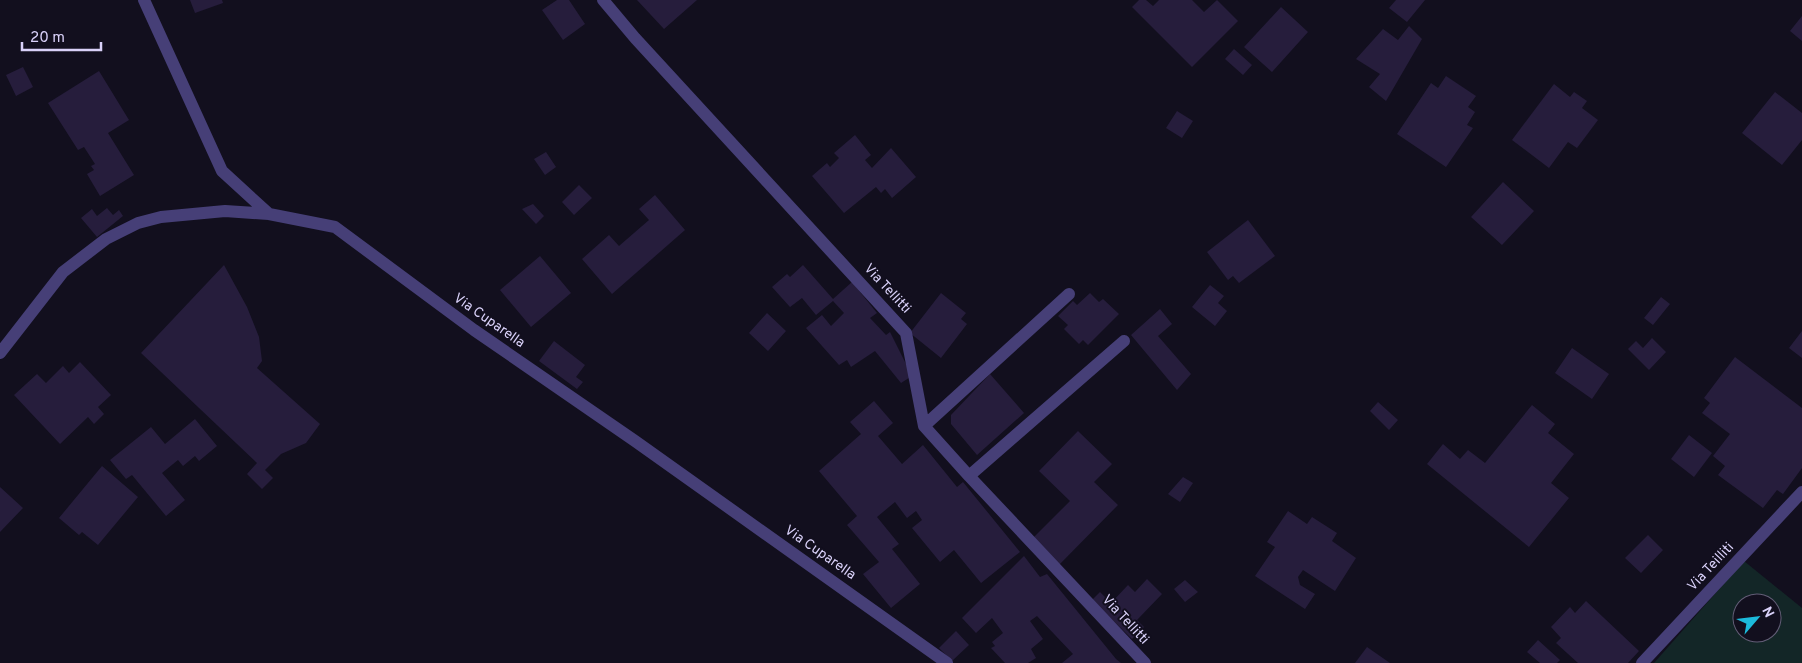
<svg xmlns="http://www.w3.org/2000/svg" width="1802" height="663" font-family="Overpass,sans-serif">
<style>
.green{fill:#132627;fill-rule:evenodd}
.building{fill:#261d3c}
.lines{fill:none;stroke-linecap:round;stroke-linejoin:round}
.minor{stroke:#463f77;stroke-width:12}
.labels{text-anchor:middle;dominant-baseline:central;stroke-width:4;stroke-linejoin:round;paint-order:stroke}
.street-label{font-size:14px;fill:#d9d1f9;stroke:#120f1e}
</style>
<rect width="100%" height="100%" fill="#120f1e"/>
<!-- green -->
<path class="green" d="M 1744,561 L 1802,608 L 1802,663 L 1654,663 ZM 1742,603 L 1772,603 L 1772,633 L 1742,633 Z"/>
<!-- building -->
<path class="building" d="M 190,0 L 222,0 L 223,3 L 195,13 Z
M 557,0 L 569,0 L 585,24 L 563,40 L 542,10 Z
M 637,0 L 697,0 L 664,29 Z
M 1139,0 L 1146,0 L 1153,6 L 1159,0 L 1192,0 L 1204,12 L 1217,0 L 1238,21 L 1192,67 L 1132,7 Z
M 1396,0 L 1425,0 L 1407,22 L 1389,8 Z
M 1281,7 L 1308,32 L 1272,72 L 1244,47 Z
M 1802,16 L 1802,41 L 1790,31 Z
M 1409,26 L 1422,39 L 1386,101 L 1369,87 L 1380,74 L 1356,59 L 1383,29 L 1398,40 Z
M 1234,49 L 1252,65 L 1243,75 L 1225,59 Z
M 23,67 L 33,87 L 16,96 L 6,75 Z
M 99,71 L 129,120 L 108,133 L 134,175 L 100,196 L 87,174 L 94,170 L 91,166 L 95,164 L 84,147 L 78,150 L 48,103 Z
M 1446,76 L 1476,96 L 1468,107 L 1475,112 L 1467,125 L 1473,128 L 1446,167 L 1397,134 L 1431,83 L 1438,88 Z
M 1554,84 L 1570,97 L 1574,92 L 1587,101 L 1582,108 L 1598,120 L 1577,148 L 1568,142 L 1549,168 L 1512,140 Z
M 1775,92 L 1802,113 L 1802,140 L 1782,165 L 1742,133 Z
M 1177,111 L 1193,121 L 1182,138 L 1166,128 Z
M 855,135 L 871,155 L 865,160 L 872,168 L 891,148 L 916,177 L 892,198 L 885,189 L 881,193 L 876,187 L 844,213 L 812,176 L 827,163 L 830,167 L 839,158 L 834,153 Z
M 546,152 L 556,167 L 545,175 L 534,159 Z
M 1503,182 L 1534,211 L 1502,245 L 1471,217 Z
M 579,185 L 592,198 L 574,215 L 562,202 Z
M 655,195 L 685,230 L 612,294 L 582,259 L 609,235 L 619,246 L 649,220 L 639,209 Z
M 533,204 L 544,216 L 536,224 L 522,209 Z
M 107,208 L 113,215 L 119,210 L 123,216 L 97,237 L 81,218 L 92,209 L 97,216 Z
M 1248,220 L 1275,256 L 1239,283 L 1233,276 L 1228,280 L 1207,252 Z
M 540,256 L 571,293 L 531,327 L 500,290 Z
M 224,265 L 247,307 L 259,337 L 262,361 L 257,368 L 320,424 L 306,443 L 281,454 L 265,470 L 273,478 L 262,489 L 247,474 L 257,463 L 141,353 Z
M 803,265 L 833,299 L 852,282 L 877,313 L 870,318 L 886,335 L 890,332 L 912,376 L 901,383 L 875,351 L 851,367 L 847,360 L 839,365 L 806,328 L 822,315 L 831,326 L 844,313 L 833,301 L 816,315 L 802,298 L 790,307 L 772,287 L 787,274 L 790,277 Z
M 1210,285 L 1224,296 L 1218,303 L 1227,311 L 1215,326 L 1192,307 Z
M 941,293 L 966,313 L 961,319 L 967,324 L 941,358 L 910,333 Z
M 1090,293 L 1099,302 L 1103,299 L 1119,314 L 1088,345 L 1083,340 L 1079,344 L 1064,329 L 1068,325 L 1058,316 L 1073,301 L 1077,305 Z
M 1661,297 L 1670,304 L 1653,325 L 1644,318 Z
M 1160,309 L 1172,324 L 1158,336 L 1191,374 L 1177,390 L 1131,335 Z
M 767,313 L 786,331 L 768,351 L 749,333 Z
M 1802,331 L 1802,358 L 1789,348 Z
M 1652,338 L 1666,352 L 1649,370 L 1628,349 L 1636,341 L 1643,348 Z
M 554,341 L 585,365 L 576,377 L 583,382 L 577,389 L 539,361 Z
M 1572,348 L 1609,374 L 1592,399 L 1555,373 Z
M 1735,357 L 1802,408 L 1802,468 L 1783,494 L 1777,490 L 1763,508 L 1718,475 L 1725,466 L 1713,456 L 1730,434 L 1702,413 L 1710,403 L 1704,398 Z
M 80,362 L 111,395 L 98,407 L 104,414 L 94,424 L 88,417 L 60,444 L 14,395 L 37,374 L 46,383 L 63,366 L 69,373 Z
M 990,374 L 1024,413 L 977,455 L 951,424 L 951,415 Z
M 874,401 L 893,423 L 878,436 L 902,464 L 923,445 L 957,487 L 963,482 L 1020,552 L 981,583 L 954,550 L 940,562 L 912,528 L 922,520 L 916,511 L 907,518 L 895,502 L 877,517 L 899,544 L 892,549 L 920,584 L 891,608 L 863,574 L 879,562 L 847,525 L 857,516 L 819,471 L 861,434 L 850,422 Z
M 1378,402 L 1398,420 L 1389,430 L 1370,411 Z
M 1532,405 L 1555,424 L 1548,433 L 1574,454 L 1551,483 L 1569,498 L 1529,547 L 1427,464 L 1443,444 L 1460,459 L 1468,450 L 1485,463 Z
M 195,419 L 217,446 L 199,461 L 195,456 L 183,466 L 178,460 L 162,473 L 185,500 L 166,516 L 132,475 L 126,479 L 110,460 L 151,427 L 165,444 Z
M 1078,431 L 1112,464 L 1094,482 L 1118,505 L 1059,565 L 1032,539 L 1070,501 L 1039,471 Z
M 1689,435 L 1712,453 L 1694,477 L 1671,459 Z
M 102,466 L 138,497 L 98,545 L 82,532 L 79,535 L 59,518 Z
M 1183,477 L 1193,483 L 1180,502 L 1168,494 Z
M 0,487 L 23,508 L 0,532 Z
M 1288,511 L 1307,524 L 1312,517 L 1337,533 L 1332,541 L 1356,558 L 1335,591 L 1303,570 L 1298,577 L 1300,585 L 1315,594 L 1305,609 L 1255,576 L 1275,547 L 1267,542 Z
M 1648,535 L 1663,550 L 1641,573 L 1625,558 Z
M 1024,556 L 1040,577 L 1047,574 L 1116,659 L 1121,663 L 1062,663 L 1073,654 L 1037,616 L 1030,621 L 1043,639 L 1031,649 L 1036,658 L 1028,663 L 1005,663 L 991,648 L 995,646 L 992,642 L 1003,633 L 992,618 L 976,633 L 962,618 Z
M 1147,579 L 1162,594 L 1137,620 L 1144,627 L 1132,639 L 1092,600 L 1100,592 L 1111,603 L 1128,585 L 1135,592 Z
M 1185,580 L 1198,592 L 1185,602 L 1174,589 Z
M 1586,601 L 1639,651 L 1628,663 L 1578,663 L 1556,643 L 1561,638 L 1551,627 L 1570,607 L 1575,613 Z
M 956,631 L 969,645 L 952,661 L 939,648 Z
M 1538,640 L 1560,660 L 1557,663 L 1540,663 L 1527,652 Z
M 1367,647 L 1390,663 L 1355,663 Z"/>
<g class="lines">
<!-- minor -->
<path class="minor" d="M 144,0 L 222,171 L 269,214
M 603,0 L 635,38 L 906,333 L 924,426 L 969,476 L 1145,663
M 0,353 L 63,272 L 106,239 L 138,223 L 161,217 L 225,211 L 269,214 L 335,227 L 474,330 L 635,441 L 947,663
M 924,426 L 1069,294
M 969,476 L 1124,341
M 1642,663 L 1802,492"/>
</g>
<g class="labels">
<!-- street labels -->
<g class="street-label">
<text transform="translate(887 289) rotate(47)">Via Tellitti</text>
<text transform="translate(489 321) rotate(35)">Via Cuparella</text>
<text transform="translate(820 553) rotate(35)">Via Cuparella</text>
<text transform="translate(1711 567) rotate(-47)">Via Teilliti</text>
<text transform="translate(1125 620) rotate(47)">Via Tellitti</text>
</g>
</g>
<!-- north arrow -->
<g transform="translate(1757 618) rotate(62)"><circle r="24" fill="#120f1e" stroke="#625d76"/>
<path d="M0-4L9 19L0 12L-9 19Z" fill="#1cbadb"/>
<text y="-8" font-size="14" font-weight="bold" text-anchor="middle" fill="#d9d1f9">N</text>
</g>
<!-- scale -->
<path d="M22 42v8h79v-8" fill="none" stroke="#d9d1f9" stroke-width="2.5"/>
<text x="30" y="42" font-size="15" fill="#d9d1f9" stroke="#120f1e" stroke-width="4" paint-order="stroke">20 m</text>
</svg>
